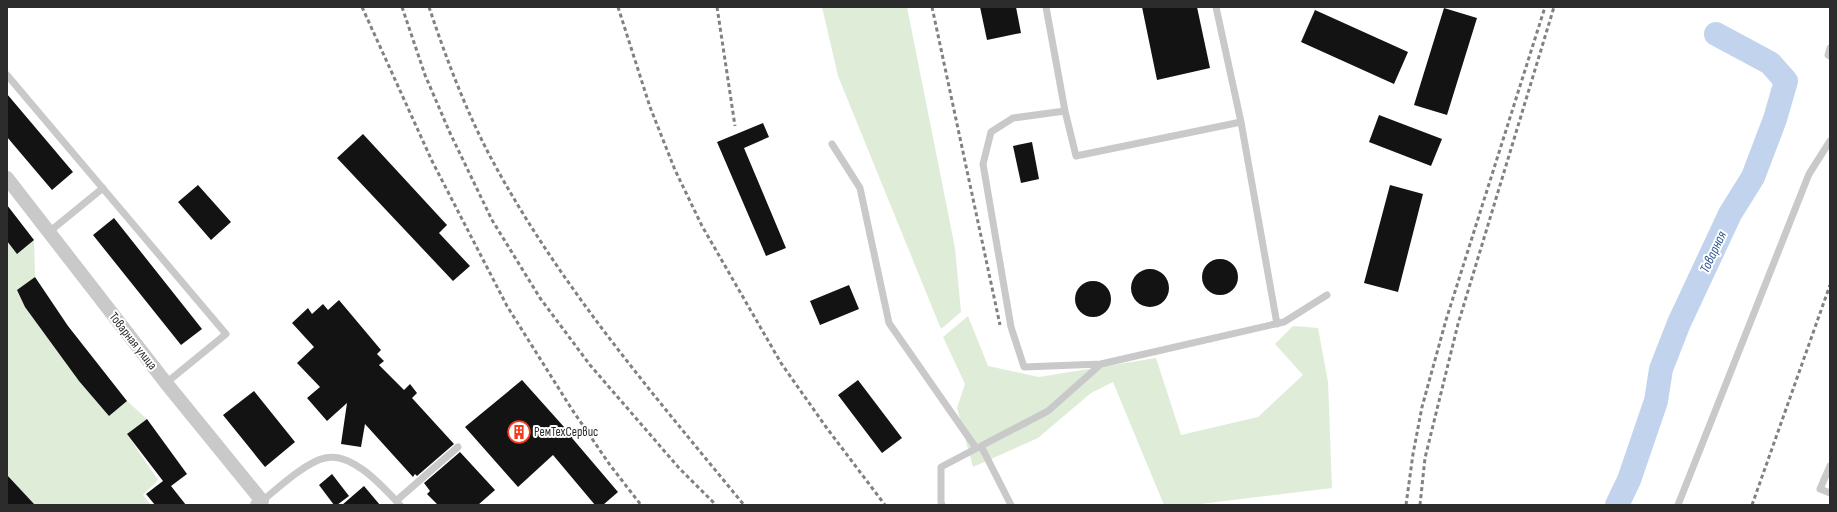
<svg xmlns="http://www.w3.org/2000/svg" width="1837" height="512" font-family="'Sofia Sans Condensed',sans-serif">
<style>
.green{fill:#deecd8}
.lines{fill:none;stroke-linecap:round;stroke-linejoin:round}
.river{stroke:#c2d3ee;stroke-width:24}
.building{fill:#131313}
.lane{stroke:#c9c9c9;stroke-width:7}
.street{stroke:#c9c9c9;stroke-width:14}
.rail{stroke:#818181;stroke-width:3;stroke-dasharray:4 3;stroke-linecap:butt}
.labels{text-anchor:middle;dominant-baseline:central;stroke-width:4;stroke-linejoin:round;paint-order:stroke}
.street-label{font-size:13px;fill:#2c2c2c;stroke:#fff}
.poi-label{font-size:13px;fill:#2c2c2c;stroke:#fff;text-anchor:start}
.water-label{font-size:14px;font-style:italic;fill:#345a95;stroke:#fff}
</style>
<rect width="100%" height="100%" fill="#fff"/>
<!-- green -->
<path class="green" d="M 822,7 L 907,7 L 955,248 L 961,312 L 941,329 L 838,76 Z
M 34,240 L 35,277 L 17,291 L 109,416 L 127,401 L 147,419 L 127,434 L 158,480 L 143,495 L 151,505 L 35,505 L 7,475 L 7,241 L 17,253 Z
M 968,316 L 988,366 L 1039,377 L 1156,358 L 1181,435 L 1258,417 L 1303,375 L 1275,344 L 1293,326 L 1318,328 L 1328,382 L 1332,488 L 1192,505 L 1164,505 L 1113,382 L 1091,393 L 1038,438 L 973,467 L 957,408 L 965,384 L 943,337 Z"/>
<g class="lines">
<!-- river -->
<path class="river" d="M 1617,505 L 1629,480 L 1656,401 L 1661,369 L 1679,323 L 1730,214 L 1753,177 L 1775,119 L 1786,81 L 1770,63 L 1716,34"/>
</g>
<!-- building -->
<path class="building" d="M 980,7 L 1016,7 L 1021,33 L 987,40 Z
M 1142,7 L 1197,7 L 1210,68 L 1157,80 Z
M 1444,8 L 1477,18 L 1447,115 L 1414,105 Z
M 1315,10 L 1408,52 L 1394,84 L 1301,42 Z
M 7,94 L 73,172 L 52,190 L 7,137 Z
M 1379,115 L 1442,139 L 1431,166 L 1369,142 Z
M 763,123 L 769,137 L 744,148 L 786,248 L 766,256 L 717,142 Z
M 363,134 L 447,225 L 439,233 L 470,266 L 453,281 L 337,158 Z
M 1032,142 L 1039,179 L 1021,183 L 1013,146 Z
M 198,185 L 231,222 L 211,240 L 178,202 Z
M 1390,185 L 1423,194 L 1398,292 L 1364,283 Z
M 7,205 L 34,240 L 17,254 L 7,241 Z
M 114,218 L 202,329 L 181,345 L 93,235 Z
M1202 277a18 18 0 1 1 36 0a18 18 0 1 1-36 0Z
M1131 288a19 19 0 1 1 38 0a19 19 0 1 1-38 0Z
M 35,277 L 68,326 L 127,401 L 109,416 L 79,381 L 25,307 L 17,290 Z
M1075 299a18 18 0 1 1 36 0a18 18 0 1 1-36 0Z
M 849,285 L 859,309 L 820,325 L 810,301 Z
M 339,300 L 381,350 L 377,354 L 384,361 L 379,365 L 404,390 L 410,384 L 417,393 L 412,398 L 454,444 L 417,476 L 415,474 L 413,477 L 365,424 L 361,447 L 341,444 L 347,403 L 327,421 L 307,398 L 320,387 L 297,363 L 314,347 L 292,323 L 308,308 L 312,314 L 323,304 L 328,310 Z
M 522,380 L 573,437 L 572,438 L 618,492 L 603,505 L 595,505 L 553,455 L 518,487 L 465,427 Z
M 858,380 L 902,438 L 882,453 L 838,395 Z
M 254,391 L 295,442 L 265,467 L 223,415 Z
M 147,419 L 187,474 L 171,486 L 186,505 L 155,505 L 146,494 L 163,481 L 127,434 Z
M 460,452 L 495,490 L 478,505 L 438,505 L 427,494 L 430,491 L 424,483 Z
M 332,474 L 349,496 L 337,505 L 334,505 L 319,485 Z
M 7,475 L 35,505 L 7,505 Z
M 364,486 L 380,505 L 342,505 Z"/>
<g class="lines">
<!-- lane -->
<path class="lane" d="M 1046,7 L 1065,111
M 1216,7 L 1241,122
M 1830,48 L 1828,55 L 1830,56
M 7,75 L 226,334 L 166,383
M 832,144 L 860,188 L 889,323 L 976,448
M 49,232 L 103,188
M 1101,364 L 1024,367 L 1011,327 L 983,164 L 991,132 L 1013,118 L 1065,111 L 1076,156 L 1241,122 L 1277,324
M 1830,466 L 1820,489 L 1830,493
M 262,501 C 278,488 306,462 325,458 C 352,451 384,488 400,505
M 396,501 L 458,447
M 942,505 L 941,502 L 941,467 L 979,447
M 1011,505 L 981,446 L 1048,411 L 1101,364 L 1284,322 L 1327,295
M 1678,505 L 1809,174 L 1830,141"/>
<!-- street -->
<path class="street" d="M 7,178 L 166,383 L 262,501 L 257,505"/>
<!-- rail -->
<path class="rail" d="M 362,7 L 432,161 L 507,306 L 571,408 L 610,465 L 641,505
M 402,7 L 425,75 L 450,133 L 492,220 L 540,298 L 590,365 L 679,468 L 716,505
M 429,7 C 446,58 466,111 491,158 C 559,285 653,394 744,505
M 618,7 L 650,107 L 675,170 L 702,226 L 781,363 L 826,427 L 885,505
M 717,7 L 735,126
M 932,7 L 1000,325
M 1406,505 L 1413,454 L 1422,407 L 1446,320 L 1545,7
M 1420,505 L 1425,458 L 1458,324 L 1554,7
M 1752,505 L 1830,285"/>
</g>
<!-- icons -->
<defs>
<g id="building-ring" transform="scale(1.15)"><circle r="9.5" fill="#fff" stroke="#f53c1c" stroke-width="1.5"/><path d="M-4-6H4V6H1V3H-1V6H-4ZM-2.5-4.3h1.7v1.8h-1.7ZM.8-4.3h1.7v1.8H.8ZM-2.5-1h1.7V.8h-1.7ZM.8-1h1.7V.8H.8Z" fill="#f53c1c"/></g>
</defs>
<g fill-rule="evenodd">
<use href="#building-ring" x="519" y="432"/>
</g>
<g class="labels">
<!-- street labels -->
<g class="street-label">
<text transform="translate(133 341) rotate(52)">Товарная улица</text>
</g>
<!-- poi labels -->
<g class="poi-label">
<text x="534" y="432">РемТехСервис</text>
</g>
<!-- water labels -->
<g class="water-label">
<text transform="translate(1713 252) rotate(-65)">Товарная</text>
</g>
</g>
<!-- border -->
<rect width="1837" height="512" fill="none" stroke="#2c2c2c" stroke-width="16"/>
</svg>
